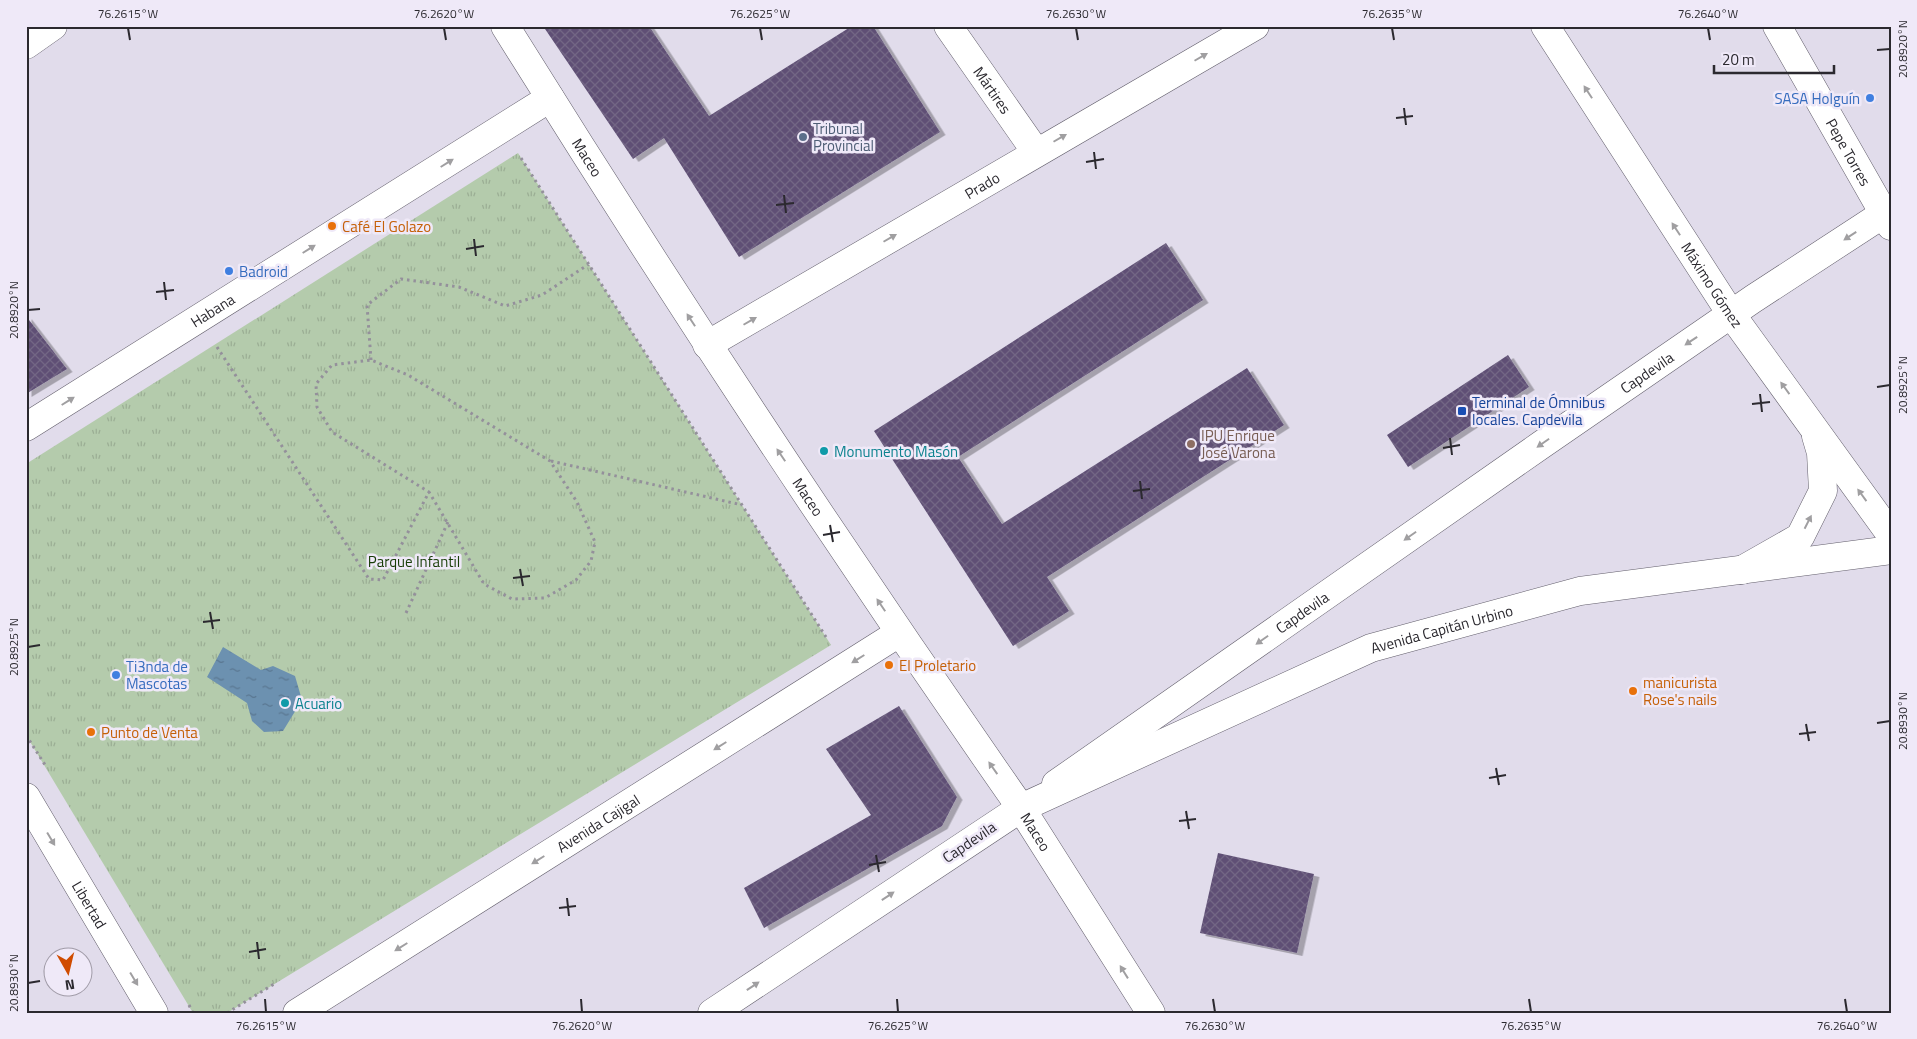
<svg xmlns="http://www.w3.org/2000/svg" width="1917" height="1039" font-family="'Titillium Web',sans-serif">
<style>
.grass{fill:url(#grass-tufts)}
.water{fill:url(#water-ripples)}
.building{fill:url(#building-cross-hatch);filter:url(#shadow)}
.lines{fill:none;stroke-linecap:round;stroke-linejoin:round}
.minor-casing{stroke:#625e6b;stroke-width:29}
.tertiary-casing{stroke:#625e6b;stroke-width:29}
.secondary-casing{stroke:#625e6b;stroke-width:29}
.primary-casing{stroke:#625e6b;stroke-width:29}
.path{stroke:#94909b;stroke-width:3;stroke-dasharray:2.5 4;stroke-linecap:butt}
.minor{stroke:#fff;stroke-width:28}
.tertiary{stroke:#fff;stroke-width:28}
.secondary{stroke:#fff;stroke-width:28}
.primary{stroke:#fff;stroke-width:28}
.oneway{fill:#a09fa1}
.ticks{fill:none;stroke:#2b292f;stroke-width:2}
.shop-dot{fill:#3f7fe0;stroke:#efe9f8;stroke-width:2}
.service-dot{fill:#5c6f8a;stroke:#efe9f8;stroke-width:2}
.food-dot{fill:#e8710a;stroke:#efe9f8;stroke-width:2}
.transit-dot{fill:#1a4fb4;stroke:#efe9f8;stroke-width:2}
.education-dot{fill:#8d6e63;stroke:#efe9f8;stroke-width:2}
.culture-dot{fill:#0f9aa8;stroke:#efe9f8;stroke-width:2}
.labels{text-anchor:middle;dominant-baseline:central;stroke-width:5;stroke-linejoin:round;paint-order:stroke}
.street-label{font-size:15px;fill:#2b292f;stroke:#efe9f8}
.shop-label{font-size:15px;fill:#366cbe;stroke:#efe9f8;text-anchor:start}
.service-label{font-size:15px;fill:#4e5e75;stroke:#efe9f8;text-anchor:start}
.food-label{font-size:15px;fill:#c56008;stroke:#efe9f8;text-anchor:start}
.transit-label{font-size:15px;fill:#164399;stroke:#efe9f8;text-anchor:start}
.education-label{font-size:15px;fill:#785e54;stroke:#efe9f8;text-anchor:start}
.culture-label{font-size:15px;fill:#0d838f;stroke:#efe9f8;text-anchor:start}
.park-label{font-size:15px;fill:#173d06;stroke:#efe9f8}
.neatline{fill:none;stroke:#2b292f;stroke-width:2}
.ticks-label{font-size:12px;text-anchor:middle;fill:#2b292f}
</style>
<defs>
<pattern id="grass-tufts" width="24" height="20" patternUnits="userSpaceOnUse" patternTransform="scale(1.25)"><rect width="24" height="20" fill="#b4cbac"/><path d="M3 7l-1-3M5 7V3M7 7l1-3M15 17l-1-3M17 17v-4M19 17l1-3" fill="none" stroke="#9bae94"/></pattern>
<pattern id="water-ripples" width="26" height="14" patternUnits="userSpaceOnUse" patternTransform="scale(1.25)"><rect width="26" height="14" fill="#6c91b0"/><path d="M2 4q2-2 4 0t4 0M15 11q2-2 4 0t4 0" fill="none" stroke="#597690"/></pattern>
<pattern id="building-cross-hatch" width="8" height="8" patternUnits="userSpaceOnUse" patternTransform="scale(1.25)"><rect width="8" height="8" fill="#5f5075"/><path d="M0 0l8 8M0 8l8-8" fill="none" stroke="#726684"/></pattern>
<filter id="shadow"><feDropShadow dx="5.5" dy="3" stdDeviation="0" flood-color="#0004"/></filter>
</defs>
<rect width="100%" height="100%" fill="#e1dceb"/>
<!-- grass -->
<path class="grass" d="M 518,153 L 831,645 L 227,1013 L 193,1013 L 26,735 L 26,464 Z"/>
<!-- water -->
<path class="water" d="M 223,647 L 261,670 L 273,666 L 295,676 L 302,700 L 283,731 L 264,732 L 252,721 L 247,703 L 207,677 Z"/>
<!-- building -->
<path class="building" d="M 543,26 L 649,26 L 709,116 L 852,26 L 873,26 L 940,132 L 739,257 L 664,138 L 633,159 Z
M 1166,243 L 1203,300 L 958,457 L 1002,524 L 1247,368 L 1284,425 L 1047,577 L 1069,611 L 1013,646 L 874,431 Z
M 26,316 L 67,369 L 26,394 Z
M 1508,355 L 1529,387 L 1408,467 L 1387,435 Z
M 899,706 L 957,797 L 942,826 L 764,928 L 744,888 L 871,815 L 826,749 Z
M 1218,853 L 1314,874 L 1297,953 L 1200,933 Z"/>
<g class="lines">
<!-- minor casing -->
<g class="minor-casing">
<g id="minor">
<path id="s1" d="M 948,26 L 1036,152"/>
<path id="s2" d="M 1777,26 L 1891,226"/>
<path id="s3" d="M 707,345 L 1255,26"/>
<path id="s4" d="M 26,427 L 550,98"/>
<path id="s5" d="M 1056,784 L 1541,445 L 1753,299 L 1891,209"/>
</g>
</g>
<!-- tertiary casing -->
<g class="tertiary-casing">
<g id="tertiary">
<path id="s6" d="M 1545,26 L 1731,314 L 1891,535"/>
<path d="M 26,45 L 53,26"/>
<path d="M 1742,570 L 1800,537 L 1823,491 L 1821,453 L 1816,436"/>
<path id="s7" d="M 26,797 L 154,1013"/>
<path id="s8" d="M 1021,808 L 1151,1013"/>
</g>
</g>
<!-- secondary casing -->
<g class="secondary-casing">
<g id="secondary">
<path id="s9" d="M 1021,808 L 1371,648 L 1580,591 L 1891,550"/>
<path id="s10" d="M 297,1013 L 899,633"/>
</g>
</g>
<!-- primary casing -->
<g class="primary-casing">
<g id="primary">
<path id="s11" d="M 505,26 C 670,291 842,552 1021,808 L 712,1013"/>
</g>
</g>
<!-- path -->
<path class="path" d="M 521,158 L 826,637
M 217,347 L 369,579 L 383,580 L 429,492 L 484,584 L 512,599 L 545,598 L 576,580 L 591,561 L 595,542 L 577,502 L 550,461 L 408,375 L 371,360 L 332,365 L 316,384 L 317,407 L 332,432 L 429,492
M 371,360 L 367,305 L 401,279 L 459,287 L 505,306 L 542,295 L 589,264
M 551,461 L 742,505
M 406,613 L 448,522
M 26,735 L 47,768
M 189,1005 L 193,1013
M 227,1013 L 274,984"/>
<!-- minor -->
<use href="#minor" class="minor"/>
<!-- tertiary -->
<use href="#tertiary" class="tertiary"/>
<!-- secondary -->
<use href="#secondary" class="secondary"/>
<!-- primary -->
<use href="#primary" class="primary"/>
</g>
<!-- one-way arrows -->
<defs><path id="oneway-solid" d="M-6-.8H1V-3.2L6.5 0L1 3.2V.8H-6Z" transform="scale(1.25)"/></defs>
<g class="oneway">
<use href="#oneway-solid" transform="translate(1201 57) rotate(-30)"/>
<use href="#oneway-solid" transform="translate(1588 92) rotate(-123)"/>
<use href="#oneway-solid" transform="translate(1060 138) rotate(-30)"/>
<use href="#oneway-solid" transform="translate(447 163) rotate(-32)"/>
<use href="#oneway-solid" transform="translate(1676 229) rotate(-123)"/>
<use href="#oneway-solid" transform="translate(1850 236) rotate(147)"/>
<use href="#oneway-solid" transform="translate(890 238) rotate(-30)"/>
<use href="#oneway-solid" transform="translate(309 249) rotate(-32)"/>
<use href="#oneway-solid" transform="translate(691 320) rotate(-123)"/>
<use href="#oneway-solid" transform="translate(750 321) rotate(-30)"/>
<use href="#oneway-solid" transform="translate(1691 341) rotate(146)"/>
<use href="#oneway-solid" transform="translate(1785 388) rotate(-126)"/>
<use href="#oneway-solid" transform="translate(68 401) rotate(-32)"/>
<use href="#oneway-solid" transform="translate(1543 443) rotate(145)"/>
<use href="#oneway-solid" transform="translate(781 455) rotate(-124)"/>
<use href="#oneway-solid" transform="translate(1862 495) rotate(-126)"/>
<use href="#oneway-solid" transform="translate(1808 522) rotate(-63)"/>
<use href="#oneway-solid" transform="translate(1410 536) rotate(145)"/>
<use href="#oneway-solid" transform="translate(881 605) rotate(-124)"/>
<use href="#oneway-solid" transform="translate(1262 640) rotate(145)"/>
<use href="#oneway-solid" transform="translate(858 659) rotate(148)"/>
<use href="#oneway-solid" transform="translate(720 746) rotate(148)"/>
<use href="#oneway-solid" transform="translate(993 768) rotate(-125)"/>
<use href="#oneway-solid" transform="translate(51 839) rotate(59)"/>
<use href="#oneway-solid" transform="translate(538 860) rotate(148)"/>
<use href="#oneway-solid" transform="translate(888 896) rotate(-34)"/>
<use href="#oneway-solid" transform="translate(401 947) rotate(148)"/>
<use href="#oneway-solid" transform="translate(1124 972) rotate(-122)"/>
<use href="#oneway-solid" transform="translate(134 979) rotate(59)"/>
<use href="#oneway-solid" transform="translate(753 986) rotate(-34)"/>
</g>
<!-- ticks -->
<path class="ticks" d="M 128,28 L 130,40M 444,28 L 446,40M 760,28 L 762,40M 1076,28 L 1078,40M 1392,28 L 1394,40M 1708,28 L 1710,40M 1877,50 L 1890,49M 1404,108 L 1406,125M 1396,118 L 1413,116M 1094,152 L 1096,169M 1086,162 L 1104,159M 784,195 L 786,213M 776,205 L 794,203M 474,239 L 476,256M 466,249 L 484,246M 164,282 L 166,300M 156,292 L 174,290M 28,310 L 40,309M 1877,387 L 1890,385M 1760,394 L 1762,412M 1752,404 L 1770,402M 1450,438 L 1452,455M 1443,448 L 1460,445M 1140,481 L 1142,499M 1133,491 L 1150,489M 830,525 L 833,542M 823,535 L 840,532M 520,569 L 523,586M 513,578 L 530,576M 210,612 L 213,629M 203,622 L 220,620M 28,647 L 40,645M 1877,723 L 1890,721M 1806,724 L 1809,741M 1799,734 L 1816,732M 1496,768 L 1499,785M 1489,778 L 1506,775M 1186,811 L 1189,829M 1179,821 L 1196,819M 876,855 L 879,872M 869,865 L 886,862M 567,898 L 569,916M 559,908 L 576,906M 257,942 L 259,959M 249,952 L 266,949M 28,983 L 40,981M 265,999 L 266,1012M 581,999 L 582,1012M 897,999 L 898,1012M 1213,999 L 1215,1012M 1529,999 L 1531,1012M 1845,999 L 1847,1012"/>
<!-- markers -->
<g class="shop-dot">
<circle cx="1870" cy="98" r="5"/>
<circle cx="229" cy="271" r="5"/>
<circle cx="116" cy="675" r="5"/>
</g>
<circle class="service-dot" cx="803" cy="137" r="5"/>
<g class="food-dot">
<circle cx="332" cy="226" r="5"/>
<circle cx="889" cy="665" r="5"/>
<circle cx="1633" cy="691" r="5"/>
<circle cx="91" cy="732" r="5"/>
</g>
<rect class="transit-dot" x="1457" y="406" width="10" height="10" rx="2.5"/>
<circle class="education-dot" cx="1191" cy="444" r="5"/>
<g class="culture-dot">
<circle cx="824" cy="451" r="5"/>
<circle cx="285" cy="703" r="5"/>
</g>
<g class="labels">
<!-- street labels -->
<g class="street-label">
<text stroke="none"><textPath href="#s1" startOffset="78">Mártires</textPath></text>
<text stroke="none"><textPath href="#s2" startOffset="145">Pepe Torres</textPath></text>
<text stroke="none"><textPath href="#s11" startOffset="155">Maceo</textPath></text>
<text stroke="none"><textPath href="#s3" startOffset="318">Prado</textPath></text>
<text stroke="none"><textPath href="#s6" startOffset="308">Máximo Gómez</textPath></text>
<text stroke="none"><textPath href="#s4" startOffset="220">Habana</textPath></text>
<text stroke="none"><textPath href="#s5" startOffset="720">Capdevila</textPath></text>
<text stroke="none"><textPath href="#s11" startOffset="560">Maceo</textPath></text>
<text stroke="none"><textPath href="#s5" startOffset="300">Capdevila</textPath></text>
<text stroke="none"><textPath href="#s9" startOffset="458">Avenida Capitán Urbino</textPath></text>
<text stroke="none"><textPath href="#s10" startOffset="356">Avenida Cajigal</textPath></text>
<text stroke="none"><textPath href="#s8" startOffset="28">Maceo</textPath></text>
<text transform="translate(969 842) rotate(-34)">Capdevila</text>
<text stroke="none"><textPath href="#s7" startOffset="125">Libertad</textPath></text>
</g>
<!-- shop labels -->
<g class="shop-label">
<text x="1860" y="98" text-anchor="end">SASA Holguín</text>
<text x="239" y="271">Badroid</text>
<text x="126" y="666">Ti3nda de<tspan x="126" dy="17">Mascotas</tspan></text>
</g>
<!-- service labels -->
<g class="service-label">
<text x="813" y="128">Tribunal<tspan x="813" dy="17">Provincial</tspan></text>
</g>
<!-- food labels -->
<g class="food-label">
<text x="342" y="226">Café El Golazo</text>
<text x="899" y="665">El Proletario</text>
<text x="1643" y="682">manicurista<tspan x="1643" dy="17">Rose's nails</tspan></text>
<text x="101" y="732">Punto de Venta</text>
</g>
<!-- transit labels -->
<g class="transit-label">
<text x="1472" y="402">Terminal de Ómnibus<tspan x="1472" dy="17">locales. Capdevila</tspan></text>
</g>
<!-- education labels -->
<g class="education-label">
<text x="1201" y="435">IPU Enrique<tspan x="1201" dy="17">José Varona</tspan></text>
</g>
<!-- culture labels -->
<g class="culture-label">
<text x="834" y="451">Monumento Masón</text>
<text x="295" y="703">Acuario</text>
</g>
<!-- park labels -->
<g class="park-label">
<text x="414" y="561">Parque Infantil</text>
</g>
</g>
<!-- border -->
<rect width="1917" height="1039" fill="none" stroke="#efe9f8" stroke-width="55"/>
<!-- north arrow -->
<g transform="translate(68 972) rotate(172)"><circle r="24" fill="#efe9f8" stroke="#a19ca8"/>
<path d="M0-4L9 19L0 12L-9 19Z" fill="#d04c00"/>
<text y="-8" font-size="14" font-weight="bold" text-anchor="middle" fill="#2b292f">N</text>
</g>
<!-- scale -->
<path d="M1714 65v8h120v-8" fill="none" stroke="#2b292f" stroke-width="2.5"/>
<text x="1722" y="65" font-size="15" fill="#2b292f" stroke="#efe9f8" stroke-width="4" paint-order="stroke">20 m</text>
<rect x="28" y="28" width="1862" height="984" class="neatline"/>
<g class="ticks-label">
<text x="128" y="18">76.2615°W</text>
<text x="444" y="18">76.2620°W</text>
<text x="760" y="18">76.2625°W</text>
<text x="1076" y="18">76.2630°W</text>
<text x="1392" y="18">76.2635°W</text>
<text x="1708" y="18">76.2640°W</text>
<text transform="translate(1903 49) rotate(-90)" y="4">20.8920°N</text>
<text transform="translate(14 310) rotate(-90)" y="4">20.8920°N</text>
<text transform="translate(1903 385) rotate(-90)" y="4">20.8925°N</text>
<text transform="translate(14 647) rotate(-90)" y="4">20.8925°N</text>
<text transform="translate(1903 721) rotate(-90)" y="4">20.8930°N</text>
<text transform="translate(14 983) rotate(-90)" y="4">20.8930°N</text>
<text x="266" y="1030">76.2615°W</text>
<text x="582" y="1030">76.2620°W</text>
<text x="898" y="1030">76.2625°W</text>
<text x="1215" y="1030">76.2630°W</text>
<text x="1531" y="1030">76.2635°W</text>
<text x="1847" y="1030">76.2640°W</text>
</g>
</svg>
